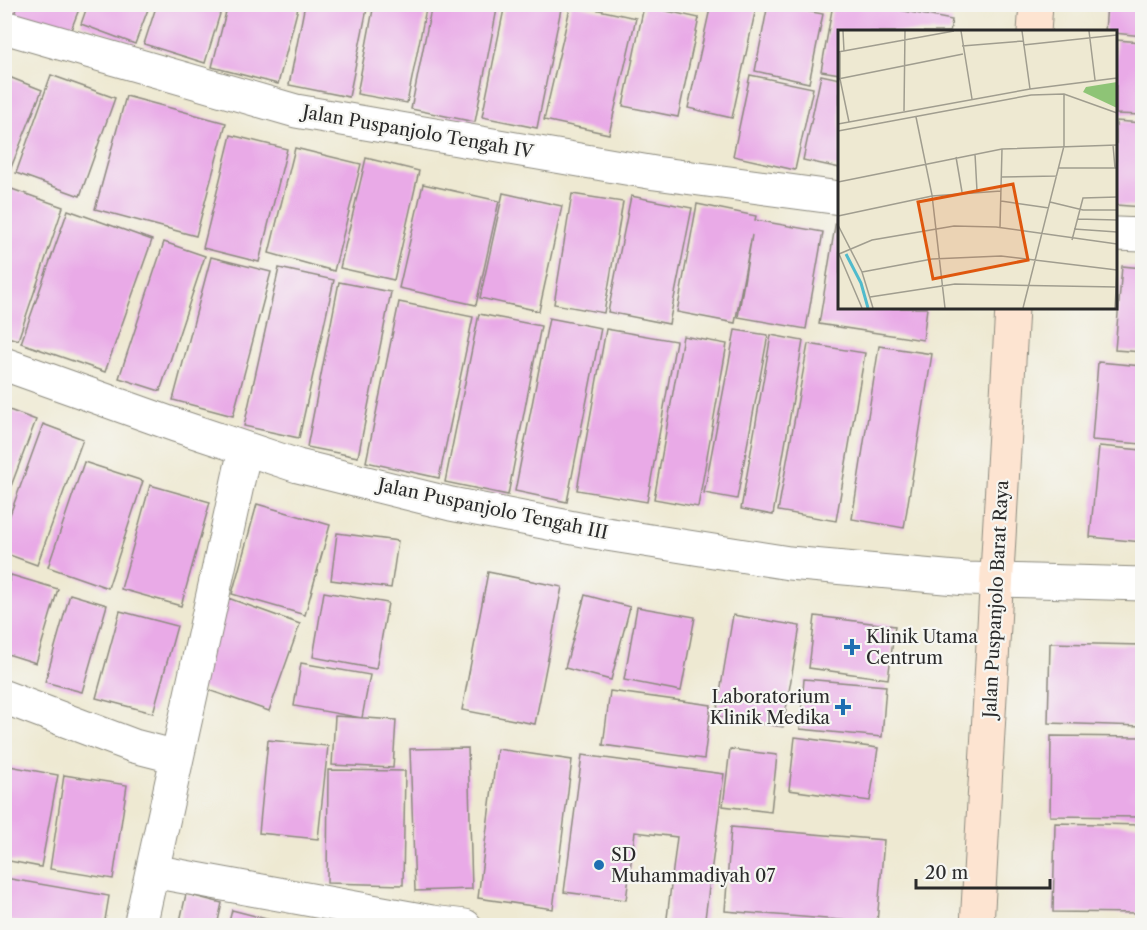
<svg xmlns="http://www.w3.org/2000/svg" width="1147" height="930" font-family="'Libre Caslon Text',serif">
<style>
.building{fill:#e9aae7}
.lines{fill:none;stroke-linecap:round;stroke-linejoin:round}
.street-casing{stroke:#8c8a7e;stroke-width:35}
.secondary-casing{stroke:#8c8a7e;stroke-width:35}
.street{stroke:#fff;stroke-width:33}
.secondary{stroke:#fde4d1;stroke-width:33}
.poi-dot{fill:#1f6fb2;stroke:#f6f6f2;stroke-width:2}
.labels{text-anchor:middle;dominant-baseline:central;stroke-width:4.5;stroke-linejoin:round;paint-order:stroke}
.street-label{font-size:18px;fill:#2b2b2b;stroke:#f6f6f2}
.poi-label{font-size:18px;fill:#2b2b2b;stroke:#f6f6f2;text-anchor:start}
.inset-river{fill:none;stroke:#50bbcc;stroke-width:3}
.inset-road{fill:none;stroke:#a09d8f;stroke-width:1.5}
.view{fill:#df570e;fill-opacity:0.15;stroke:#df570e;stroke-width:3}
.inset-edge{fill:none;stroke:#2b2b2b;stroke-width:3}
</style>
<rect width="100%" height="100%" fill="#f6f6f2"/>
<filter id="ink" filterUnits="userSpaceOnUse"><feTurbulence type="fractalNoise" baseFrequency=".0167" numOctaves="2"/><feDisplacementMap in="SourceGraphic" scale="12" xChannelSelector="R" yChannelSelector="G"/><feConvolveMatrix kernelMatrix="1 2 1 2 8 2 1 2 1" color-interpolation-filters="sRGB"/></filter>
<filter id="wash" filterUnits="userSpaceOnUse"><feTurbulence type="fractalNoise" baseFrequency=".008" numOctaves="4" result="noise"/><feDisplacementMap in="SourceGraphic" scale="24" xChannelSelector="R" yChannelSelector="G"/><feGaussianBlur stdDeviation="1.35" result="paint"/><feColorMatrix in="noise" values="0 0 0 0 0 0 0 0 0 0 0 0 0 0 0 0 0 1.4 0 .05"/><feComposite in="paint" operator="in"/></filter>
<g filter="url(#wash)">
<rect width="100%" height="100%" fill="#eee9d2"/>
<g id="blocks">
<!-- building -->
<path class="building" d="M 18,4 L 81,4 L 69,35 L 14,14 Z
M 88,4 L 150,4 L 135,44 L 81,24 Z
M 157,4 L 223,4 L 205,63 L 144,44 Z
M 228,4 L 299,4 L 278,84 L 212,67 Z
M 305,4 L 368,4 L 349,97 L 289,85 Z
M 374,4 L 427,4 L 407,103 L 357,94 Z
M 432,4 L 498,4 L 475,122 L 411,109 Z
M 505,4 L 562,4 L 537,128 L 482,117 Z
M 571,4 L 636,18 L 609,134 L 544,120 Z
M 711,4 L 741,4 L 756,8 L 732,118 L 688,108 Z
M 768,4 L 823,14 L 809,83 L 755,71 Z
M 833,4 L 868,4 L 952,20 L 950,32 L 840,32 L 840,74 L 821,71 Z
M 918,4 L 944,4 L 943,10 Z
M 1107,4 L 1142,4 L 1142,36 L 1105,32 Z
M 644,6 L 699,18 L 678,117 L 623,106 Z
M 1116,40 L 1142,42 L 1142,115 L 1116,114 Z
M 4,75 L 42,90 L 8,175 L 4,174 Z
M 51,75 L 115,98 L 80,196 L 16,173 Z
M 750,75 L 813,88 L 795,170 L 733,156 Z
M 821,75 L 840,79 L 840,168 L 803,160 Z
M 126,96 L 226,123 L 196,236 L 95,209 Z
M 1116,121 L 1142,123 L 1142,207 L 1116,205 Z
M 231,135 L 287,149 L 259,262 L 203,248 Z
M 295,148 L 361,164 L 334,271 L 269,253 Z
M 366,158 L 419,171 L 394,280 L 340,268 Z
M 423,184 L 499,201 L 476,305 L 399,288 Z
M 6,187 L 63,207 L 18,340 L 4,336 Z
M 503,193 L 562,206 L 539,311 L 480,298 Z
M 572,194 L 623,202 L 604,313 L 554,304 Z
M 631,196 L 692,208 L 669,324 L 608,312 Z
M 697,204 L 756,216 L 755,220 L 823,232 L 806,329 L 738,317 L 752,235 L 735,323 L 677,312 Z
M 68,210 L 152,240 L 105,372 L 21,343 Z
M 837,214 L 840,214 L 840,308 L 927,308 L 923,340 L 819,324 Z
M 164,242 L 205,256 L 160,391 L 119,378 Z
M 211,257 L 271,272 L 233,416 L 173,400 Z
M 1122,266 L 1142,268 L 1142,352 L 1115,350 Z
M 279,268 L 334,280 L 299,438 L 244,426 Z
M 339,282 L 391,292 L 358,457 L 307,447 Z
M 399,302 L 473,317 L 439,478 L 366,462 Z
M 479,314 L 541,326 L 508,495 L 445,482 Z
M 549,318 L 601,328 L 567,502 L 515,491 Z
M 606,329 L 676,341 L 647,502 L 577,490 Z
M 735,330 L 768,335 L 737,499 L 704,493 Z
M 771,335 L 803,341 L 773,515 L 741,509 Z
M 683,336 L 727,344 L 698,507 L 654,499 Z
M 808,344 L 865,353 L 836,521 L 778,511 Z
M 879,346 L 932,354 L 904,528 L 852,519 Z
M 1098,362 L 1142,366 L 1142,444 L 1092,440 Z
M 4,408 L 36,420 L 5,502 L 4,502 Z
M 43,424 L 83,439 L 37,565 L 4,553 L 4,531 Z
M 1099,446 L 1142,450 L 1142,542 L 1090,537 Z
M 84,462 L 143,481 L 108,588 L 48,567 Z
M 150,485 L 210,502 L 181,606 L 121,589 Z
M 257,504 L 330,525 L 305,615 L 232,594 Z
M 337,533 L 398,541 L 391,588 L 331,580 Z
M 488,572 L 562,587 L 535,724 L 462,710 Z
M 11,575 L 58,589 L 36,663 L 4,653 L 4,598 Z
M 324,592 L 388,603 L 376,669 L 313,657 Z
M 70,594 L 107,605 L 82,692 L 45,682 Z
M 585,595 L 630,607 L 611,680 L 565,668 Z
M 228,598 L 300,624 L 269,711 L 197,686 Z
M 637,607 L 695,617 L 681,691 L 624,680 Z
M 120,611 L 177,626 L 153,713 L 96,698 Z
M 733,615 L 800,626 L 783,727 L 716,716 Z
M 815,616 L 895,626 L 888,679 L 809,668 Z
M 1050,643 L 1142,645 L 1142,726 L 1048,723 Z
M 301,663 L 370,675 L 362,718 L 294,706 Z
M 804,679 L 886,686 L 882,737 L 800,729 Z
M 610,691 L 711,705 L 704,759 L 603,745 Z
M 335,716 L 396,720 L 393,768 L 332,765 Z
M 1051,736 L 1142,737 L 1142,817 L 1050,816 Z
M 795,737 L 878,748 L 870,801 L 789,790 Z
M 268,740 L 328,746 L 318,839 L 259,833 Z
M 468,748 L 472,889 L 415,891 L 410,749 Z
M 497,749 L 572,760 L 553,909 L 478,898 Z
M 730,749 L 777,755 L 771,812 L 723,806 Z
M 582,755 L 724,774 L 704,926 L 666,926 L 677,837 L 635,832 L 626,900 L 564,892 Z
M 4,765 L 58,775 L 41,867 L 4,860 Z
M 328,770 L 405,771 L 403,885 L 327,883 Z
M 64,775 L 127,785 L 113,879 L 50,869 Z
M 1055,823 L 1142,825 L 1142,913 L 1053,912 Z
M 731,827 L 884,840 L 877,923 L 725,911 Z
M 5,878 L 109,896 L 104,926 L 37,926 L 5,920 Z
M 186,894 L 222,903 L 217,926 L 179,926 Z
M 232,910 L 278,922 L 277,926 L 228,926 Z"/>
</g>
</g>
<g filter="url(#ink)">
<use href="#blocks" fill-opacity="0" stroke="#8c8a7e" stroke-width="1.5"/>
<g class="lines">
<!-- street casing -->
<g class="street-casing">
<path id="street" d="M 4,27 L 296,111 L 655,173 L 840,198
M 1116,234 L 1142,235
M 4,364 L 175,425 L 298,466 L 451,504 L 594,532 L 789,563 L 967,579 L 1142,584
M 4,697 L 134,746 L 177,757
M 152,871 L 432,922 L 465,926
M 140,926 L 245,449"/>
</g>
<!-- secondary casing -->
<g class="secondary-casing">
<path id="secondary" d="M 1034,32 L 1036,4
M 977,926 L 1012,308"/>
</g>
<!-- street -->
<use href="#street" class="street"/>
<!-- secondary -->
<use href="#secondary" class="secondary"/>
</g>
</g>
<!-- markers -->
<g class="poi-dot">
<path d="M849 638h6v6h6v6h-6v6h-6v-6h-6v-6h6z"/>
<path d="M840 698h6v6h6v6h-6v6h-6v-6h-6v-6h6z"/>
<circle cx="599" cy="865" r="6"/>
</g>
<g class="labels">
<!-- street labels -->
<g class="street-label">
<text transform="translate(418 132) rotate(10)">Jalan Puspanjolo Tengah IV</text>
<text transform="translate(493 509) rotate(12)">Jalan Puspanjolo Tengah III</text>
<text transform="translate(996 599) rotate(-87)">Jalan Puspanjolo Barat Raya</text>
</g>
<!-- poi labels -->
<g class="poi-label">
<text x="866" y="637">Klinik Utama<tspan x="866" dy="21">Centrum</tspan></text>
<text x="830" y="697" text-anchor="end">Laboratorium<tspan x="830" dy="21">Klinik Medika</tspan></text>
<text x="611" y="855">SD<tspan x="611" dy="21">Muhammadiyah 07</tspan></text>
</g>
</g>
<!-- overview -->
<g transform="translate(838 30)">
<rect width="279" height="279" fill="#eee9d2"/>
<path d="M 279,52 L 279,78 L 245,62 L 248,57 Z" fill="#8ec476"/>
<path class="inset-river" d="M 8,224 L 23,253 L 30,278"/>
<path class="inset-road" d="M 5,1 L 6,21M 123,1 L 134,69M 184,1 L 192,59M 251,1 L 257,50M 185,15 L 279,5M 124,16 L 185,11M 2,21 L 2,49 L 11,92M 0,22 L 116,1M 0,49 L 125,24M 66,81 L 67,1M 78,87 L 94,165 L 107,278M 0,94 L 192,59 L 279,48M 0,101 L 193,65 L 226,64 L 279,83M 275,115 L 277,138M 137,124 L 139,161M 118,127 L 124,162M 221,138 L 279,138M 164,147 L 219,146M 0,152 L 164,119 L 279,115M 163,171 L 211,178M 212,172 L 245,180 L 279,180M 0,186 L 94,166 L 163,161M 239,189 L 279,190M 0,195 L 24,242 L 35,278M 162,197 L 164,119M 236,199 L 279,202M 234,210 L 245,168 L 279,167M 1,224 L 34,210 L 116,196 L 158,197 L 279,214M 1,224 L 24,278M 24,242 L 94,229 L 163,226 L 279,240M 32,267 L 117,254 L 279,257M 185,278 L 226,116 L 226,64M 277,278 L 279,240"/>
<path class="view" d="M 175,154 L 190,230 L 95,249 L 80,172 Z"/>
<rect width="279" height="279" class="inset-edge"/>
</g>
<!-- margin -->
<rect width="1147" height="930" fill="none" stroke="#f6f6f2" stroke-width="24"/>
<!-- scale -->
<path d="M916 879v9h134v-9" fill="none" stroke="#2b2b2b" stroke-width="3"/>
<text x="925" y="879" font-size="18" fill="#2b2b2b" stroke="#f6f6f2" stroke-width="4.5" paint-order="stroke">20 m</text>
</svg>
